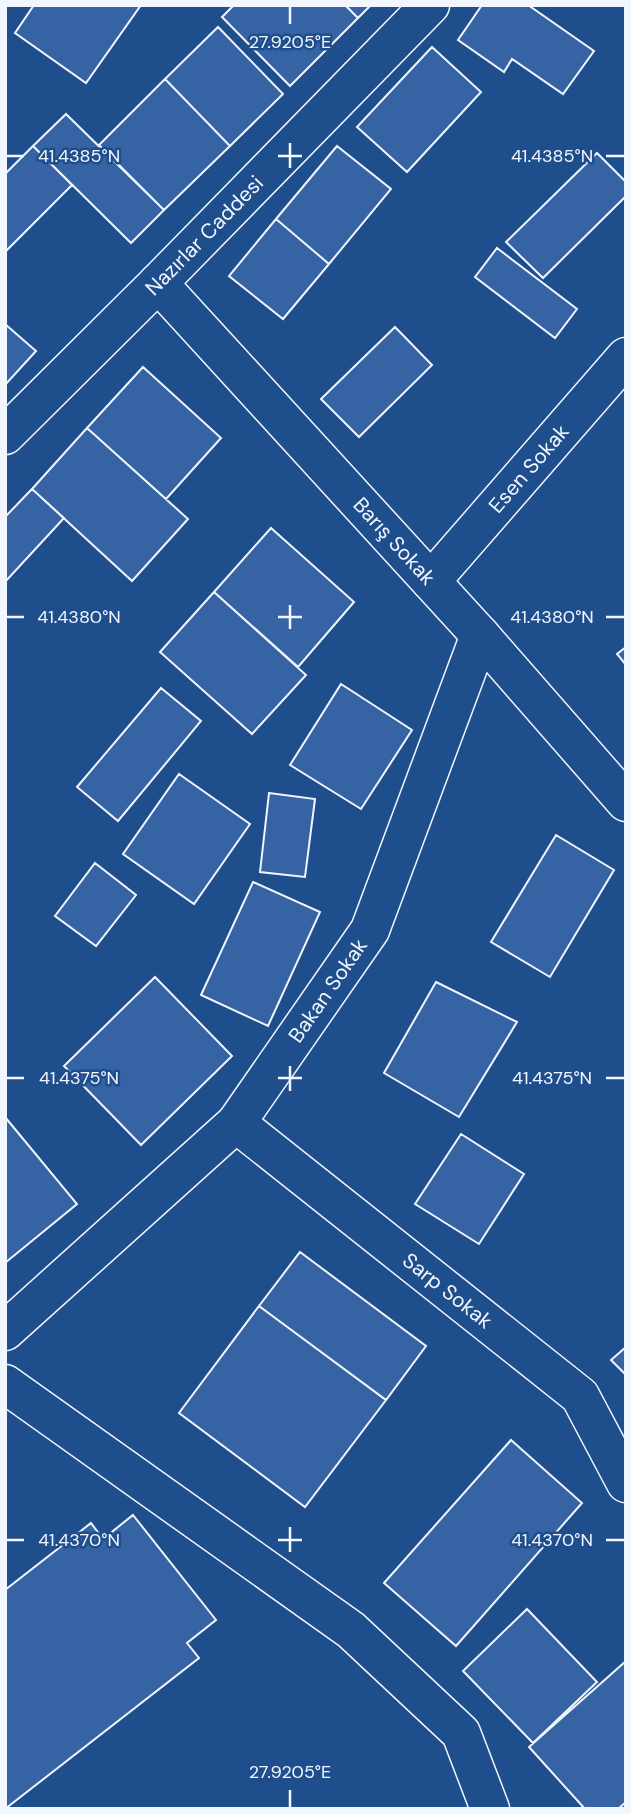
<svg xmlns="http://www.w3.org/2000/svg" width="631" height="1814" font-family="'DM Sans',sans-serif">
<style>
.building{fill:#3563a3;stroke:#f2f6ff;stroke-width:2}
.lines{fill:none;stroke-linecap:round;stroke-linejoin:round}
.street-casing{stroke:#f2f6ff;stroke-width:41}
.primary-casing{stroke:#f2f6ff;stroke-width:41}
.street{stroke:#1f4e8c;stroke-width:38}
.primary{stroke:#1f4e8c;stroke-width:38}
.ticks{fill:none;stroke:#f2f6ff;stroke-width:2.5}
.labels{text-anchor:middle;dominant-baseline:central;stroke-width:5;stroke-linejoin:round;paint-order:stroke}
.street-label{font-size:21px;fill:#f2f6ff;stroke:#1f4e8c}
.ticks-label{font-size:18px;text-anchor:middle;fill:#f2f6ff;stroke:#1f4e8c;stroke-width:5;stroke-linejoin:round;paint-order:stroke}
</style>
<rect width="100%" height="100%" fill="#1f4e8c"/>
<!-- building -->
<path class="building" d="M 34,5 L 141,5 L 86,83 L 15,33 Z
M 234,5 L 345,5 L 358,18 L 290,86 L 222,17 Z
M 345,5 L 371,5 L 358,18 Z
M 482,5 L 528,5 L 594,51 L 563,94 L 512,59 L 504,72 L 458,40 Z
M 218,27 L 283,94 L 230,146 L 165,79 Z
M 432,47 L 481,92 L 407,172 L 357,127 Z
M 165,79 L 230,146 L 164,210 L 99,145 Z
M 66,114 L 164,210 L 131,243 L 33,146 Z
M 33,146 L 72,185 L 5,252 L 5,174 Z
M 337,146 L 391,189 L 329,264 L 276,219 Z
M 597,153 L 626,182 L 626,196 L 543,278 L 506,242 Z
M 276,219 L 329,264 L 283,319 L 229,276 Z
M 497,248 L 577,309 L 555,338 L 475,277 Z
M 5,324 L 36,351 L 5,385 Z
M 395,327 L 432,365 L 359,437 L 321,399 Z
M 143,367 L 221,438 L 166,499 L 87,428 Z
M 87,428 L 188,519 L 132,581 L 32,489 Z
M 32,489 L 64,518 L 5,582 L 5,517 Z
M 271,528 L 354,602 L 298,667 L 214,592 Z
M 214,592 L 306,675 L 252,734 L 160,652 Z
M 626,647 L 626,665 L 617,654 Z
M 341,684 L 412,730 L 361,809 L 290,765 Z
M 161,688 L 201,721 L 118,821 L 77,787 Z
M 179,774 L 250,824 L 194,904 L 123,854 Z
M 269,793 L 315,799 L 305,877 L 260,872 Z
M 556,835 L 614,870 L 550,977 L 491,942 Z
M 95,863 L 136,895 L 96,946 L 55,916 Z
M 253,882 L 320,912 L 268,1026 L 201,995 Z
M 155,977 L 232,1056 L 141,1145 L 64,1066 Z
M 436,982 L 517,1022 L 459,1117 L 384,1073 Z
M 5,1117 L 77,1204 L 5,1263 Z
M 461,1134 L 524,1174 L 479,1244 L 415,1204 Z
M 300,1252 L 426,1346 L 386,1400 L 259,1306 Z
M 259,1306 L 386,1400 L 305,1507 L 179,1413 Z
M 626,1347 L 626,1375 L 611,1360 Z
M 511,1440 L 582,1503 L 456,1646 L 384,1583 Z
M 133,1515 L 216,1620 L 187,1643 L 199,1658 L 5,1809 L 5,1590 L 91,1523 L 103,1539 Z
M 527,1609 L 597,1682 L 533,1743 L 463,1671 Z
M 626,1661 L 626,1802 L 618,1809 L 585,1809 L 529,1747 Z"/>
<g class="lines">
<!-- street casing -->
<g class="street-casing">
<g id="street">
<path id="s1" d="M 158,283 L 480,635 L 626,802"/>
<path id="s2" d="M 431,581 L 626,357"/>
<path id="s3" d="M 236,1123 L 580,1396 L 626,1483"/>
<path id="s4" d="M 5,1331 L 236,1123 L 370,930 L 480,635"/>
<path d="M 5,1384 L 351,1630 L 461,1733 L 490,1809"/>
</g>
</g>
<!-- primary casing -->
<g class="primary-casing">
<g id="primary">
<path id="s5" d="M 5,435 L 158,283 L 430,5"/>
</g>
</g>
<!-- street -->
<use href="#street" class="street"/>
<!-- primary -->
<use href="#primary" class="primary"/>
</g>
<!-- ticks -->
<path class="ticks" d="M 290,7 L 290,24M 290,143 L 290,168M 7,156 L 24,156M 278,156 L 302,156M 606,156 L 624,156M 290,605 L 290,629M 7,617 L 24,617M 278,617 L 302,617M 606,617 L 624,617M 290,1066 L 290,1091M 7,1078 L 24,1078M 278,1078 L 302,1078M 606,1078 L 624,1078M 290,1527 L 290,1552M 7,1540 L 24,1540M 278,1540 L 302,1540M 606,1540 L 624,1540M 290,1790 L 290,1807"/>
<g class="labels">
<!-- street labels -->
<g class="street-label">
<text stroke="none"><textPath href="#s5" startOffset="282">Nazırlar Caddesi</textPath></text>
<text stroke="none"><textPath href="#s2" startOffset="149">Esen Sokak</textPath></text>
<text stroke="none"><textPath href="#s1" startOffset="350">Barış Sokak</textPath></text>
<text stroke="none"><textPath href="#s4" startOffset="472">Bakan Sokak</textPath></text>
<text stroke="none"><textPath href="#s3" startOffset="270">Sarp Sokak</textPath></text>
</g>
</g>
<g class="ticks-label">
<text x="290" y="48">27.9205°E</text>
<text x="79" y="162">41.4385°N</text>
<text x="552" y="162">41.4385°N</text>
<text x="79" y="623">41.4380°N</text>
<text x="552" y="623">41.4380°N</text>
<text x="79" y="1084">41.4375°N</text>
<text x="552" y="1084">41.4375°N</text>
<text x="79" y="1546">41.4370°N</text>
<text x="552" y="1546">41.4370°N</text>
<text x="290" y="1778">27.9205°E</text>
</g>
<!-- border -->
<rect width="631" height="1814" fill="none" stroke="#f2f6ff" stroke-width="14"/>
</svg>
